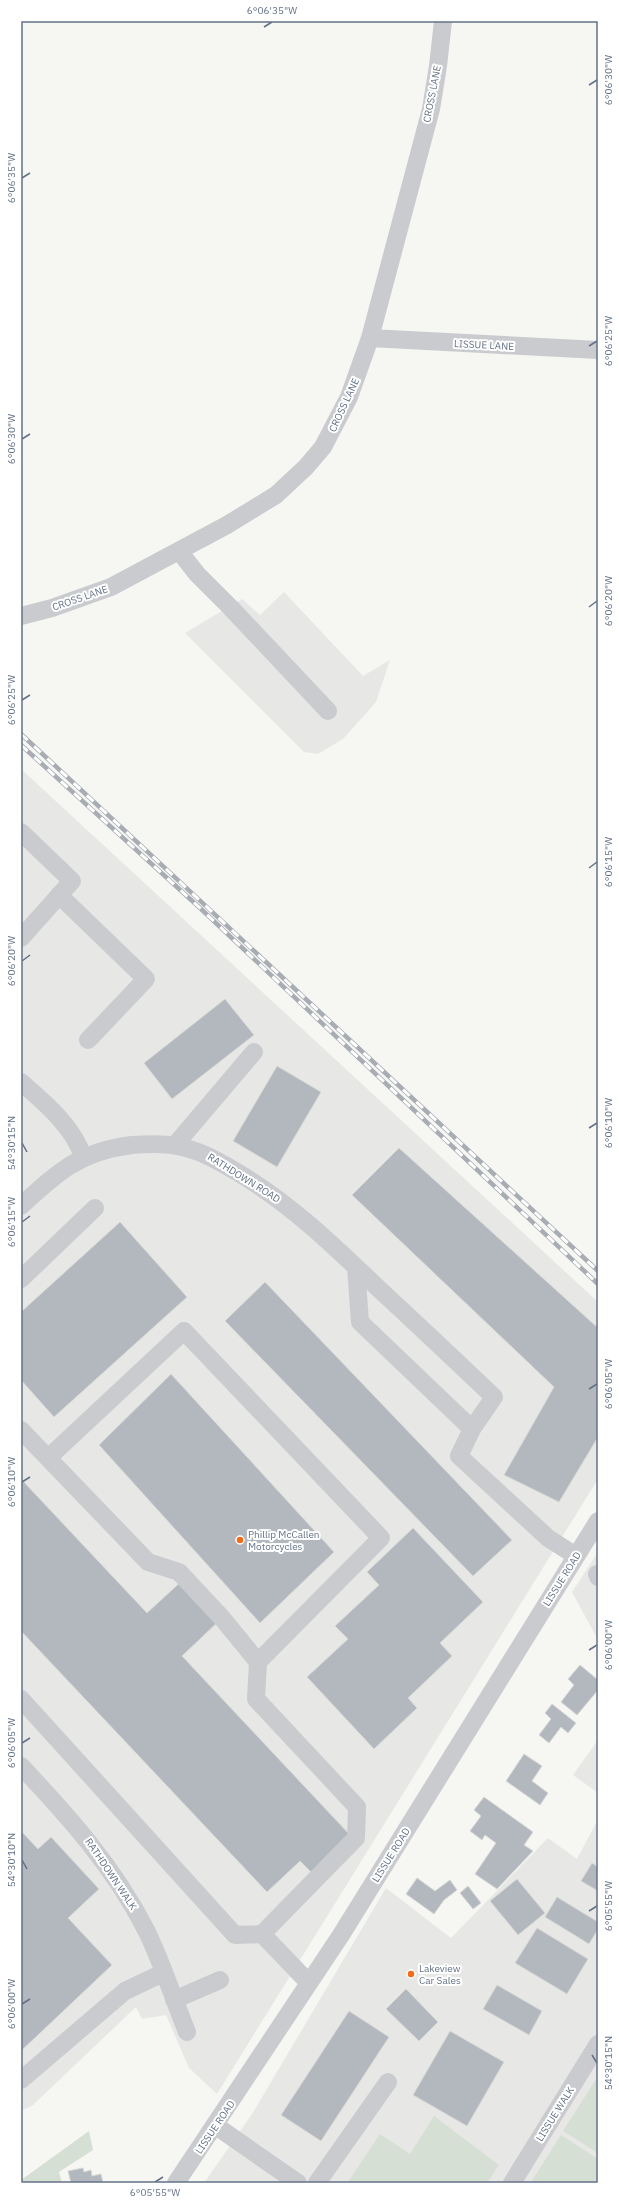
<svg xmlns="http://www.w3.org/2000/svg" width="619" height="2204" font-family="'IBM Plex Sans',sans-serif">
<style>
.built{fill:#e7e7e6}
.green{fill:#d6dfd3}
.building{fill:#b3b8bf;stroke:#d7d8d5}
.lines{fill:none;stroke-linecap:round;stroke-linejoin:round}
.minor{stroke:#c9cbcf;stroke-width:18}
.rail-casing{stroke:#a8acb3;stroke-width:4.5}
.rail{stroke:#fff;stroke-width:3;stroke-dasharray:9;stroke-linecap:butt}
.ticks{fill:none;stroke:#637186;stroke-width:1.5}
.poi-dot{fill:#f16b18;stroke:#fff;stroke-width:1.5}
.labels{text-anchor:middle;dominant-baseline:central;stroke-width:4;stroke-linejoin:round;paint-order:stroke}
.street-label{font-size:10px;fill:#637186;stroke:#fff}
.poi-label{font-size:10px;fill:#637186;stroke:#fff;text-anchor:start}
.neatline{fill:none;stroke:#637186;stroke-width:1.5}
.ticks-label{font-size:10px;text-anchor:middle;fill:#637186}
</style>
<rect width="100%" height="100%" fill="#f6f7f3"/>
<!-- built -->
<path class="built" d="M 284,592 L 363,676 L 390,660 L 376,702 L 343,739 L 318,754 L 304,752 L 185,633 L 242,599 L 260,615 Z
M 21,769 L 598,1302 L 598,1479 L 217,2094 L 189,2068 L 166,2015 L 142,2019 L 136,2007 L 33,2105 L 21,2111 Z
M 598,1552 L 598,1640 L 572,1592 Z
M 598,1740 L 598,1793 L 573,1775 Z
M 598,1819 L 598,2183 L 204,2183 L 252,2114 L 386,1888 L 451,1938 L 548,1838 L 577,1859 Z"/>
<!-- green -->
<path class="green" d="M 598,2076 L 598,2153 L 563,2131 Z
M 434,2116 L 499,2165 L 487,2183 L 348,2182 L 380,2134 L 410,2154 Z
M 89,2131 L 93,2150 L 59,2172 L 62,2183 L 21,2183 L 21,2180 Z
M 561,2135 L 598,2159 L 598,2183 L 531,2182 Z"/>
<!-- building -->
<path class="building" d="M 225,999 L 254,1035 L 172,1099 L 144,1063 Z
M 277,1066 L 321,1092 L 277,1167 L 233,1141 Z
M 399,1148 L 598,1328 L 598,1437 L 559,1502 L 504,1475 L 554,1387 L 352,1195 Z
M 120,1222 L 187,1297 L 54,1417 L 21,1380 L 21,1312 Z
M 265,1282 L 512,1540 L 473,1576 L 225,1321 Z
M 171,1374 L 334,1552 L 260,1623 L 99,1445 Z
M 21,1479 L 147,1613 L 185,1578 L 222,1618 L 182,1656 L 350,1835 L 311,1872 L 300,1861 L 267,1892 L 21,1631 Z
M 413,1528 L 483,1602 L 440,1643 L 452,1656 L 408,1698 L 417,1708 L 374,1749 L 307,1677 L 348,1639 L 335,1626 L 379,1585 L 367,1572 Z
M 580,1665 L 598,1680 L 598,1690 L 577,1715 L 561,1702 L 574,1685 L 568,1679 Z
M 552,1704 L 576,1723 L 568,1733 L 561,1727 L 549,1743 L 539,1735 L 551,1719 L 545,1713 Z
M 524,1754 L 542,1766 L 532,1781 L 548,1793 L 540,1805 L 506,1781 Z
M 484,1797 L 533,1832 L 524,1845 L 533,1851 L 497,1889 L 475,1874 L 496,1843 L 485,1835 L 482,1840 L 470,1831 L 481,1816 L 474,1810 Z
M 21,1831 L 38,1849 L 51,1837 L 99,1889 L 68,1918 L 112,1965 L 21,2051 Z
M 592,1863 L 598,1867 L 598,1891 L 581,1881 Z
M 417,1878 L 435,1891 L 450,1880 L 457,1890 L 444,1900 L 434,1914 L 406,1894 Z
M 517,1879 L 545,1913 L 518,1935 L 490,1901 Z
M 468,1886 L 481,1903 L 473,1909 L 460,1893 Z
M 557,1897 L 598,1922 L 598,1929 L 589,1944 L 545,1917 Z
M 537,1928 L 588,1959 L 567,1994 L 515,1963 Z
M 497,1985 L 542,2011 L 529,2035 L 483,2009 Z
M 406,1989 L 438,2022 L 419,2041 L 386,2009 Z
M 349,2011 L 389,2037 L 321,2141 L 281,2115 Z
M 450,2031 L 504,2062 L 467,2126 L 413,2095 Z
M 83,2168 L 84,2172 L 91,2170 L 92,2176 L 101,2174 L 103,2183 L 71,2183 L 68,2171 Z"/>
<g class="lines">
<!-- minor -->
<path class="minor" d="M 370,338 L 598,350
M 179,551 L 197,574 L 231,608 L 328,711
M 21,616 L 52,608 L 111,587 L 227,525 L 276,495 L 306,467 L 323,447 L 349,397 L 370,338 L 431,109 L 438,66 L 443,21
M 21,832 L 72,881 L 21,938
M 59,895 L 146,979 L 88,1040
M 21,1082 C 44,1102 74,1127 83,1157
M 175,1145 L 254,1052
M 21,1206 C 57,1172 81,1151 132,1145 C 146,1144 163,1143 177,1146 C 200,1150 218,1161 237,1172 C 291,1204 334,1246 379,1289 C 418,1325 456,1361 494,1397 L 472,1429 L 360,1322 L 356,1267
M 21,1279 L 95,1208
M 472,1429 L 459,1456 L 548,1538 L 576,1556
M 21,1430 L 148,1562 L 179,1572 L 222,1618 L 258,1662 L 381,1538 L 184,1331 L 48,1458
M 597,1574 L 598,1577
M 258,1662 L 256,1699 L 357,1807 L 356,1838 L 262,1934
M 21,1699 L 235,1935 L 262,1934 L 309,1983
M 21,1766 C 69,1817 114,1867 146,1930 C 162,1962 173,1998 187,2032
M 174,2000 L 220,1980
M 21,2080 L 125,1991 L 163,1973
M 216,2126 L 298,2183
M 176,2183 L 341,1935 L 598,1521
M 317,2183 L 388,2082
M 512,2183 L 598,2044"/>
<!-- rail casing -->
<g class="rail-casing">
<path id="rail" d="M 21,734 L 598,1271
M 21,745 L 200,908 L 598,1284"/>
</g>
<!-- rail -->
<use href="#rail" class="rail"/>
</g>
<!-- ticks -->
<path class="ticks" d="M 264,27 L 272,22M 589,85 L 597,80M 22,178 L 30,173M 589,346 L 597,341M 22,439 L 30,434M 589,607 L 597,601M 22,700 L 30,695M 589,868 L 597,862M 22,961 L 30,955M 589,1128 L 597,1123M 22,1143 L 27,1152M 22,1222 L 30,1216M 589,1389 L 597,1384M 22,1482 L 30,1477M 589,1650 L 597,1645M 22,1743 L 30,1738M 22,1860 L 27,1869M 589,1911 L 597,1906M 22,2004 L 30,1999M 592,2055 L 597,2063M 155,2182 L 163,2177"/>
<!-- markers -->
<g class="poi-dot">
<circle cx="240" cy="1540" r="4"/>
<circle cx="411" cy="1974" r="4"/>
</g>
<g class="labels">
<!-- street labels -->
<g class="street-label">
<text transform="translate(432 94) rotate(-79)">CROSS LANE</text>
<text transform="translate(484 345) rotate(3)">LISSUE LANE</text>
<text transform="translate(344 405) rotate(-65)">CROSS LANE</text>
<text transform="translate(80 598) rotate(-19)">CROSS LANE</text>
<text transform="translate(244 1178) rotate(32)">RATHDOWN ROAD</text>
<text transform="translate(562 1579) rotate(-58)">LISSUE ROAD</text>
<text transform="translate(391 1855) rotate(-58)">LISSUE ROAD</text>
<text transform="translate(111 1874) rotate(56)">RATHDOWN WALK</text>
<text transform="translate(555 2114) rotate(-58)">LISSUE WALK</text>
<text transform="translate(215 2127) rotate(-56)">LISSUE ROAD</text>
</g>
<!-- poi labels -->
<g class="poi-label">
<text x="248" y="1534">Phillip McCallen<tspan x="248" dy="12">Motorcycles</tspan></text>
<text x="419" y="1968">Lakeview<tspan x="419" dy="12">Car Sales</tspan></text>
</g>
</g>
<!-- border -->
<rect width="619" height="2204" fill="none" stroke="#ffffff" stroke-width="44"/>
<rect x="22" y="22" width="575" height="2160" class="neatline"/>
<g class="ticks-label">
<text x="272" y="14">6°06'35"W</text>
<text transform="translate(608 80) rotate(-90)" y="4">6°06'30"W</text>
<text transform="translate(11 178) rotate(-90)" y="4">6°06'35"W</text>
<text transform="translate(608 341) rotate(-90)" y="4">6°06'25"W</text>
<text transform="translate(11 439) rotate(-90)" y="4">6°06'30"W</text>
<text transform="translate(608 601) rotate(-90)" y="4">6°06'20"W</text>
<text transform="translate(11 700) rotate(-90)" y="4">6°06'25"W</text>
<text transform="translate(608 862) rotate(-90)" y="4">6°06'15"W</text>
<text transform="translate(11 961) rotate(-90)" y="4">6°06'20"W</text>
<text transform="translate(608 1123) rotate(-90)" y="4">6°06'10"W</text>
<text transform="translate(11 1143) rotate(-90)" y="4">54°30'15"N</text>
<text transform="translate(11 1222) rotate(-90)" y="4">6°06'15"W</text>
<text transform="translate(608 1384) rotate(-90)" y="4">6°06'05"W</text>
<text transform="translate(11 1482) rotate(-90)" y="4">6°06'10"W</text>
<text transform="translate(608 1645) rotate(-90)" y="4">6°06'00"W</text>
<text transform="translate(11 1743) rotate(-90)" y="4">6°06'05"W</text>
<text transform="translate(11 1860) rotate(-90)" y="4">54°30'10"N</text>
<text transform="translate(608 1906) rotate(-90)" y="4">6°05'55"W</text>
<text transform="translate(11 2004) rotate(-90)" y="4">6°06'00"W</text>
<text transform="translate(608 2063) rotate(-90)" y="4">54°30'15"N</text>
<text x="155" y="2196">6°05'55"W</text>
</g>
</svg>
